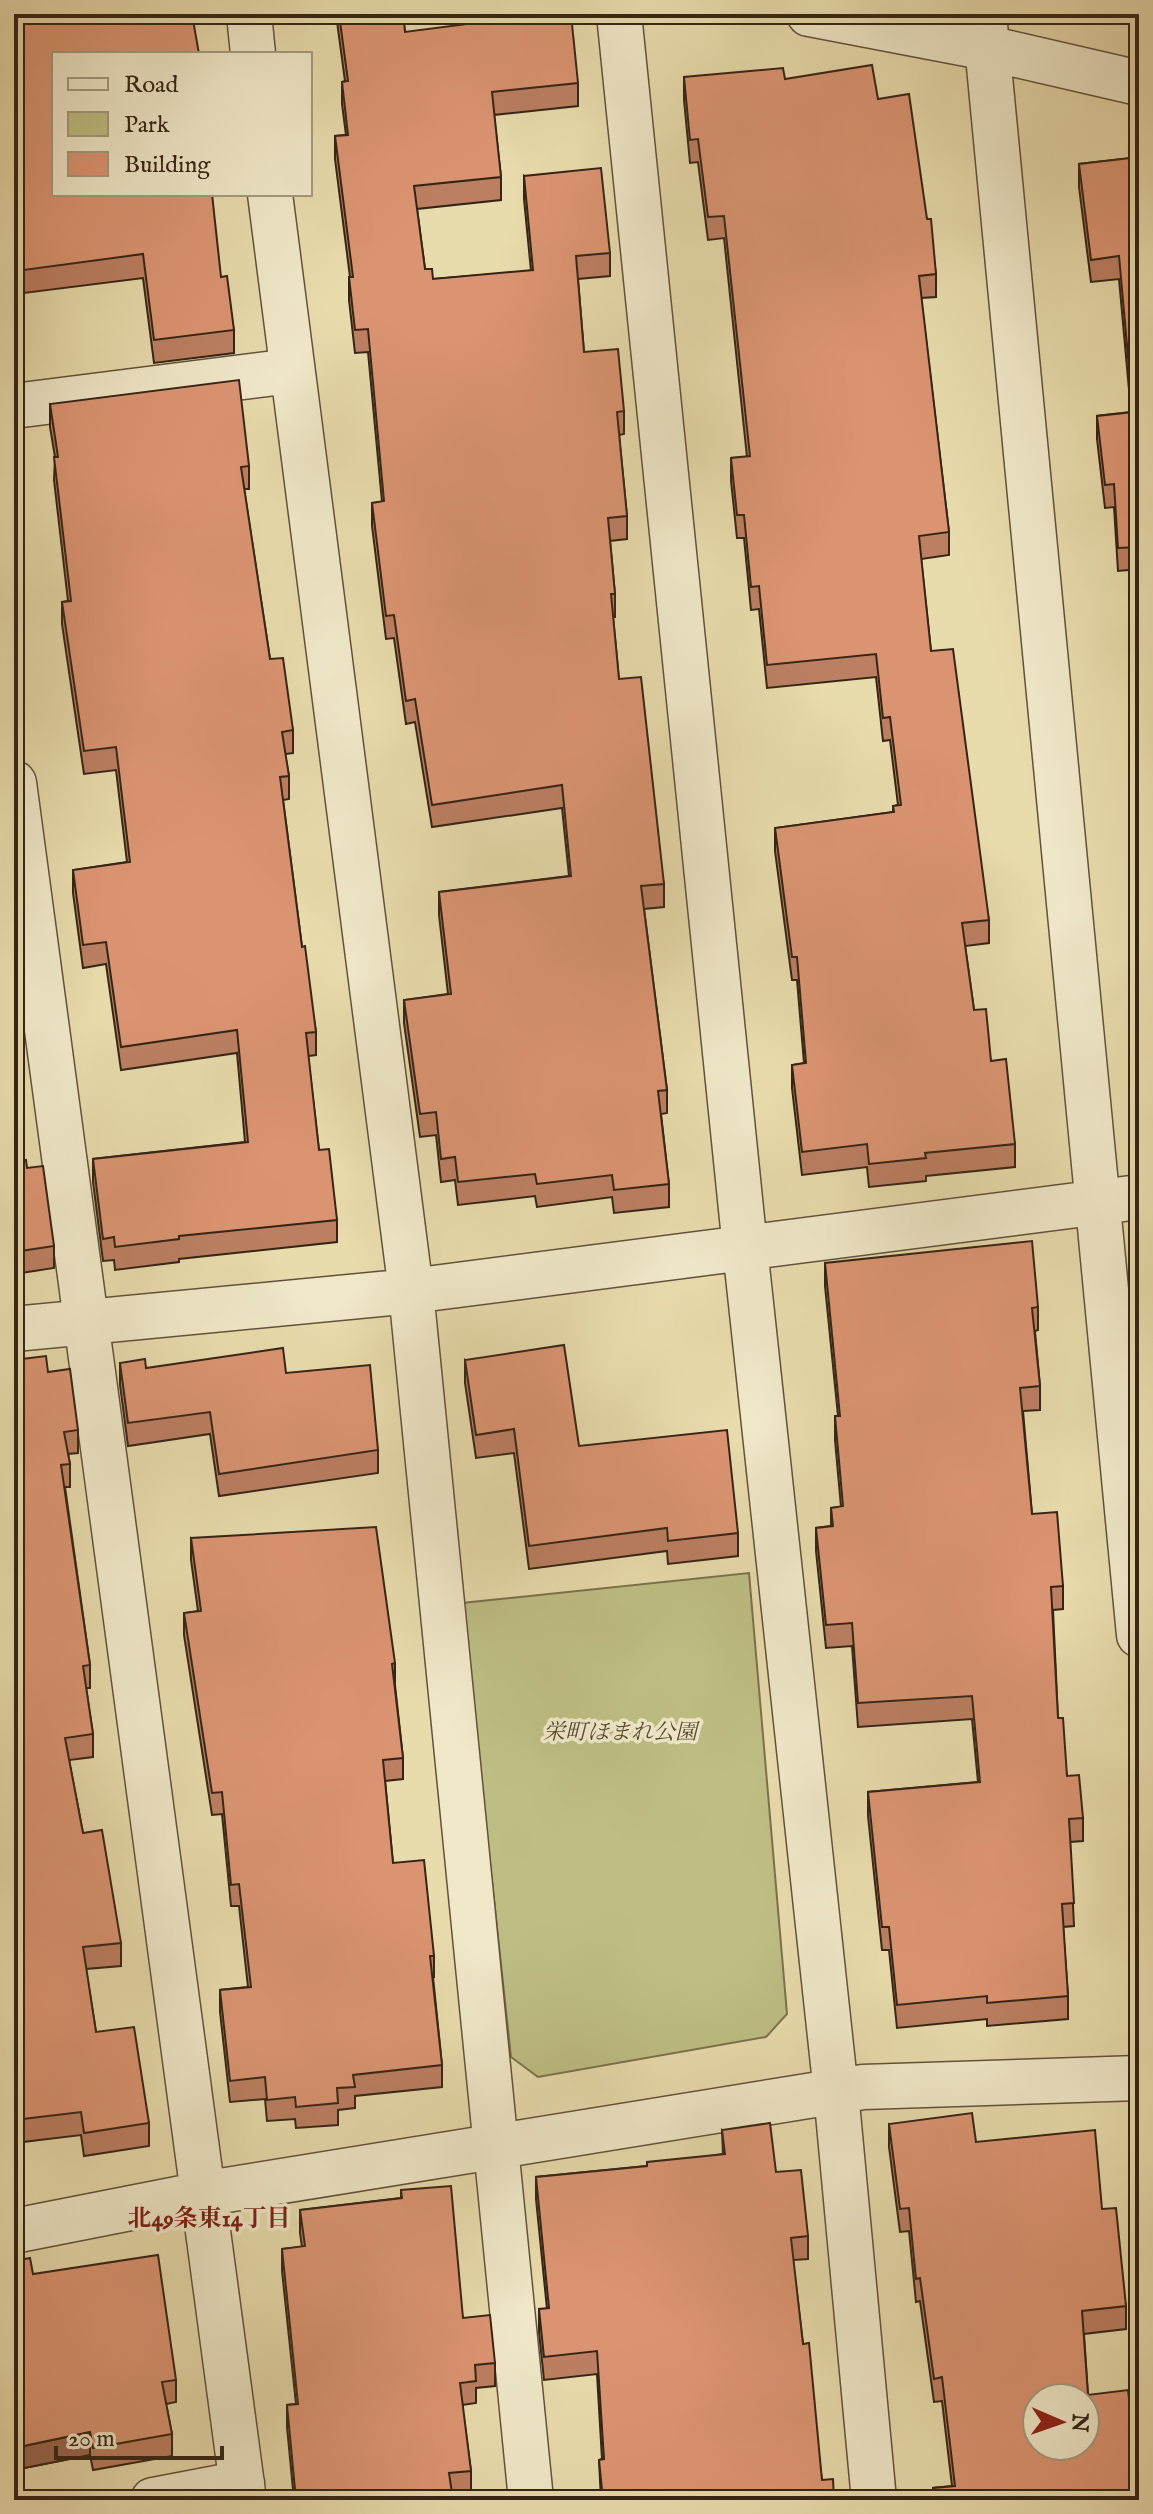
<svg xmlns="http://www.w3.org/2000/svg" width="1153" height="2514" font-family="'IM FELL English','Noto Serif JP',serif">
<style>
.green{fill:#bebe84;stroke:#7a724d;stroke-width:2}
.lines{fill:none;stroke-linecap:round;stroke-linejoin:round}
.minor-casing{stroke:#62523c;stroke-width:47}
.minor{stroke:#f0e8c9;stroke-width:44}
.wall{fill:#bc7f62;stroke:#352516;stroke-width:2}
.shaded-wall{fill:#996850;stroke:#352516;stroke-width:2}
.building{fill:#db9472;stroke:#352516;stroke-width:2;fill-rule:evenodd}
.labels{text-anchor:middle;dominant-baseline:central;stroke-width:7;stroke-linejoin:round;paint-order:stroke}
.park-label{font-size:22px;font-style:italic;fill:#574b32;stroke:#f0e8c9}
.neighbourhood-label{font-size:24px;font-weight:bold;fill:#7a1f14;stroke:#f0e8c9}
</style>
<rect width="100%" height="100%" fill="#e8dbac"/>
<filter id="stains"><feTurbulence type="fractalNoise" baseFrequency=".0025" numOctaves="4"/><feColorMatrix values="0 0 0 0 .2 0 0 0 0 .09 0 0 0 0 .02 0 0 0 .5 -.17"/></filter>
<radialGradient id="worn" r=".72"><stop offset=".6" stop-color="#630" stop-opacity="0"/><stop offset="1" stop-color="#630" stop-opacity=".3"/></radialGradient>
<!-- green -->
<path class="green" d="M 749,1573 L 787,2014 L 766,2037 L 538,2077 L 511,2057 L 462,1603 Z"/>
<g class="lines">
<!-- minor casing -->
<g class="minor-casing">
<path id="minor" d="M 249,14 L 253,54
M 619,14 L 745,1248 L 836,2092 L 874,2500
M 809,14 L 987,48 L 1139,83
M 984,14 L 1139,1635
M 270,194 L 411,1291 L 531,2500
M 14,406 L 291,371
M 14,783 L 244,2500
M 14,1329 L 411,1291 L 1139,1197
M 14,2231 L 202,2194 L 863,2087 L 1139,2078
M 153,2500 L 242,2483"/>
</g>
<!-- minor -->
<use href="#minor" class="minor"/>
</g>
<!-- wall -->
<path class="wall" d="M 14,14 L 54,54 L 221,277 L 234,330 L 234,353 L 154,363 L 143,278 L 24,293 L 14,221 Z
M 336,14 L 403,14 L 405,32 L 578,83 L 578,106 L 494,115 L 501,177 L 501,200 L 417,209 L 425,269 L 433,279 L 531,271 L 524,199 L 524,176 L 610,253 L 610,276 L 578,279 L 584,352 L 624,411 L 624,434 L 619,435 L 627,516 L 627,539 L 610,541 L 615,594 L 615,617 L 613,617 L 619,679 L 664,884 L 664,907 L 644,909 L 667,1090 L 667,1113 L 661,1114 L 669,1184 L 669,1207 L 614,1213 L 612,1197 L 537,1207 L 535,1196 L 458,1205 L 455,1180 L 441,1182 L 436,1135 L 420,1137 L 404,1023 L 404,1000 L 448,994 L 439,915 L 439,892 L 569,876 L 562,808 L 432,827 L 415,722 L 406,724 L 394,638 L 386,639 L 372,526 L 372,503 L 382,502 L 368,352 L 355,353 L 349,300 L 349,277 L 350,277 L 335,159 L 335,136 L 346,135 L 342,104 L 342,82 L 345,81 Z
M 1084,14 L 1139,14 L 1139,19 L 1084,23 Z
M 684,77 L 785,79 L 878,99 L 927,219 L 936,274 L 936,297 L 921,298 L 949,532 L 949,555 L 921,559 L 931,651 L 989,920 L 989,943 L 965,946 L 974,1010 L 991,1061 L 1015,1144 L 1015,1167 L 926,1176 L 926,1181 L 869,1187 L 867,1167 L 802,1175 L 792,1088 L 792,1065 L 804,1063 L 797,980 L 792,980 L 775,851 L 775,828 L 893,812 L 893,806 L 898,805 L 890,740 L 883,741 L 876,677 L 767,688 L 759,609 L 751,610 L 744,538 L 737,538 L 731,481 L 731,458 L 747,457 L 724,238 L 708,240 L 698,162 L 690,163 L 684,100 Z
M 1139,157 L 1139,569 L 1118,571 L 1114,507 L 1105,508 L 1097,439 L 1097,416 L 1131,412 L 1119,279 L 1091,282 L 1079,187 L 1079,164 Z
M 50,404 L 249,466 L 249,489 L 244,489 L 270,659 L 293,730 L 293,753 L 285,754 L 289,776 L 289,799 L 283,800 L 302,947 L 316,1032 L 316,1055 L 308,1056 L 319,1150 L 337,1220 L 337,1242 L 179,1259 L 179,1262 L 115,1270 L 114,1260 L 103,1261 L 93,1182 L 93,1159 L 245,1142 L 237,1053 L 121,1070 L 106,964 L 83,968 L 73,893 L 73,870 L 127,862 L 116,770 L 84,774 L 62,624 L 62,602 L 68,601 L 54,480 L 55,457 L 50,427 Z
M 14,1162 L 27,1168 L 54,1246 L 54,1268 L 14,1274 Z
M 825,1263 L 1038,1307 L 1038,1330 L 1035,1331 L 1040,1386 L 1040,1410 L 1023,1411 L 1032,1514 L 1063,1586 L 1063,1609 L 1053,1610 L 1058,1718 L 1067,1776 L 1083,1818 L 1083,1841 L 1070,1842 L 1074,1926 L 1063,1927 L 1068,1996 L 1068,2019 L 987,2026 L 987,2019 L 897,2028 L 889,1950 L 882,1950 L 868,1816 L 868,1792 L 978,1782 L 972,1719 L 858,1727 L 852,1646 L 826,1648 L 816,1551 L 816,1528 L 831,1526 L 831,1508 L 841,1507 L 835,1440 L 835,1416 L 838,1416 L 825,1286 Z
M 14,1360 L 48,1372 L 78,1430 L 78,1453 L 68,1454 L 70,1464 L 70,1487 L 65,1487 L 90,1665 L 90,1688 L 86,1688 L 93,1734 L 93,1757 L 69,1760 L 83,1833 L 121,1943 L 121,1966 L 86,1969 L 96,2032 L 149,2123 L 149,2146 L 84,2156 L 81,2135 L 14,2143 Z
M 465,1360 L 579,1446 L 738,1533 L 738,1556 L 668,1564 L 667,1551 L 529,1569 L 514,1453 L 476,1458 L 465,1383 Z
M 120,1363 L 146,1368 L 286,1373 L 378,1450 L 378,1473 L 219,1496 L 210,1434 L 128,1446 L 120,1385 Z
M 191,1538 L 395,1663 L 395,1685 L 403,1758 L 403,1779 L 385,1781 L 393,1863 L 434,1956 L 434,1977 L 433,1977 L 442,2065 L 442,2087 L 355,2096 L 355,2108 L 338,2110 L 338,2125 L 296,2128 L 295,2119 L 267,2121 L 265,2099 L 230,2102 L 220,2012 L 220,1990 L 248,1987 L 239,1906 L 231,1906 L 222,1814 L 212,1815 L 184,1635 L 184,1613 L 198,1611 L 191,1560 Z
M 889,2124 L 976,2142 L 1102,2209 L 1126,2306 L 1126,2329 L 1084,2334 L 1088,2395 L 1139,2500 L 933,2500 L 933,2488 L 952,2486 L 942,2401 L 934,2402 L 920,2301 L 916,2302 L 909,2231 L 900,2232 L 889,2147 Z
M 722,2130 L 776,2172 L 808,2236 L 808,2259 L 793,2260 L 803,2344 L 822,2480 L 834,2500 L 601,2500 L 599,2460 L 602,2459 L 597,2374 L 544,2380 L 539,2332 L 539,2309 L 547,2309 L 536,2199 L 536,2177 L 647,2166 L 723,2154 Z
M 401,2190 L 463,2318 L 495,2363 L 495,2386 L 476,2388 L 476,2403 L 462,2405 L 471,2471 L 471,2493 L 452,2495 L 453,2500 L 294,2500 L 287,2427 L 287,2405 L 296,2404 L 282,2271 L 282,2249 L 302,2247 L 300,2233 L 300,2210 L 401,2198 Z
M 14,2261 L 176,2380 L 176,2402 L 166,2404 L 172,2434 L 172,2456 L 93,2470 L 90,2455 L 14,2470 Z"/>
<!-- shaded-wall -->
<path class="shaded-wall" d="M 90,2432 L 90,2455 L 14,2470 L 14,2448 Z"/>
<!-- building -->
<path class="building" d="M 14,14 L 192,14 L 199,54 L 54,54 L 54,194 L 212,194 L 221,277 L 227,276 L 234,330 L 154,340 L 143,254 L 24,270 L 14,198 Z
M 339,14 L 403,14 L 405,32 L 522,17 L 522,14 L 571,14 L 578,83 L 492,92 L 501,177 L 414,186 L 425,269 L 432,269 L 433,279 L 533,270 L 524,176 L 601,168 L 610,253 L 576,256 L 584,352 L 618,349 L 624,411 L 617,412 L 627,516 L 608,518 L 615,594 L 611,594 L 619,679 L 641,677 L 664,884 L 641,886 L 667,1090 L 658,1091 L 669,1184 L 614,1190 L 612,1175 L 537,1184 L 535,1174 L 458,1182 L 455,1157 L 441,1159 L 436,1112 L 420,1114 L 404,1000 L 451,994 L 439,892 L 571,876 L 562,785 L 432,805 L 415,699 L 406,701 L 394,615 L 386,616 L 372,503 L 384,501 L 368,329 L 355,330 L 349,277 L 353,277 L 335,136 L 348,135 L 342,82 L 348,81 Z
M 872,65 L 878,99 L 909,94 L 927,219 L 931,219 L 936,274 L 919,276 L 949,532 L 919,536 L 931,651 L 953,649 L 989,920 L 962,923 L 974,1010 L 986,1009 L 991,1061 L 1006,1059 L 1015,1144 L 925,1153 L 926,1158 L 869,1164 L 867,1144 L 802,1152 L 792,1065 L 806,1063 L 797,957 L 792,957 L 775,828 L 894,812 L 893,806 L 901,805 L 890,717 L 883,718 L 876,654 L 767,665 L 759,586 L 751,587 L 744,515 L 737,515 L 731,458 L 750,456 L 724,216 L 708,217 L 698,139 L 690,140 L 684,77 L 783,68 L 785,79 Z
M 1139,157 L 1139,547 L 1118,548 L 1114,484 L 1105,485 L 1097,416 L 1133,412 L 1119,256 L 1091,260 L 1079,164 Z
M 239,380 L 249,466 L 241,467 L 270,659 L 283,658 L 293,730 L 282,732 L 289,776 L 280,777 L 302,947 L 305,946 L 316,1032 L 306,1033 L 319,1150 L 329,1149 L 337,1220 L 179,1236 L 179,1239 L 115,1247 L 114,1237 L 103,1239 L 93,1159 L 248,1142 L 237,1030 L 121,1047 L 106,942 L 83,945 L 73,870 L 130,862 L 116,747 L 84,751 L 62,602 L 71,601 L 54,457 L 58,457 L 50,404 Z
M 26,1160 L 27,1168 L 43,1166 L 54,1246 L 14,1252 L 14,1162 Z
M 1032,1241 L 1038,1307 L 1032,1308 L 1040,1386 L 1020,1388 L 1032,1514 L 1057,1512 L 1063,1586 L 1051,1587 L 1058,1718 L 1063,1718 L 1067,1776 L 1079,1775 L 1083,1818 L 1069,1819 L 1074,1903 L 1062,1904 L 1068,1996 L 987,2003 L 987,1996 L 897,2005 L 889,1927 L 882,1927 L 868,1792 L 980,1782 L 972,1696 L 858,1703 L 852,1623 L 826,1625 L 816,1528 L 833,1526 L 831,1508 L 843,1506 L 835,1416 L 840,1416 L 825,1263 Z
M 564,1345 L 579,1446 L 727,1430 L 738,1533 L 668,1541 L 667,1528 L 529,1546 L 514,1429 L 476,1435 L 465,1360 Z
M 283,1348 L 286,1373 L 370,1365 L 378,1450 L 219,1474 L 210,1412 L 128,1423 L 120,1363 L 145,1359 L 146,1368 Z
M 46,1356 L 48,1372 L 70,1369 L 78,1430 L 64,1432 L 70,1464 L 61,1465 L 90,1665 L 83,1666 L 93,1734 L 65,1738 L 83,1833 L 102,1830 L 121,1943 L 83,1947 L 96,2032 L 134,2027 L 149,2123 L 84,2133 L 81,2112 L 14,2120 L 14,1360 Z
M 376,1527 L 395,1663 L 392,1664 L 403,1758 L 383,1760 L 393,1863 L 424,1860 L 434,1956 L 430,1956 L 442,2065 L 353,2075 L 355,2087 L 337,2088 L 338,2103 L 296,2107 L 295,2097 L 267,2100 L 265,2077 L 230,2081 L 220,1990 L 251,1987 L 239,1884 L 231,1885 L 222,1792 L 212,1793 L 184,1613 L 201,1611 L 191,1538 Z
M 972,2113 L 976,2142 L 1095,2130 L 1102,2209 L 1116,2208 L 1126,2306 L 1082,2311 L 1088,2395 L 1128,2390 L 1136,2453 L 1139,2453 L 1139,2500 L 934,2500 L 933,2488 L 955,2486 L 942,2377 L 934,2379 L 920,2278 L 916,2279 L 909,2208 L 900,2209 L 889,2124 ZM 1037,2398 L 1085,2398 L 1085,2446 L 1037,2446 Z
M 770,2123 L 776,2172 L 801,2170 L 808,2236 L 791,2238 L 803,2344 L 809,2343 L 822,2480 L 833,2479 L 834,2500 L 603,2500 L 599,2460 L 604,2459 L 597,2351 L 544,2357 L 539,2309 L 549,2308 L 536,2177 L 647,2166 L 647,2162 L 725,2154 L 722,2130 Z
M 451,2186 L 463,2318 L 490,2315 L 495,2363 L 475,2365 L 476,2381 L 460,2383 L 471,2471 L 449,2473 L 453,2500 L 296,2500 L 287,2405 L 298,2404 L 282,2249 L 305,2246 L 300,2210 L 402,2198 L 401,2190 Z
M 158,2255 L 176,2380 L 162,2382 L 172,2434 L 93,2448 L 90,2432 L 14,2448 L 14,2261 L 30,2258 L 33,2274 Z"/>
<g class="labels">
<!-- park labels -->
<g class="park-label">
<text x="620" y="1733">栄町ほまれ公園</text>
</g>
<!-- neighbourhood labels -->
<g class="neighbourhood-label">
<text x="209" y="2219">北49条東14丁目</text>
</g>
</g>
<!-- margin -->
<rect width="1153" height="2514" fill="none" stroke="#e8dbac" stroke-width="48"/>
<rect x="16" y="16" width="1121" height="2482" fill="none" stroke="#352516" stroke-width="4"/>
<rect x="24" y="24" width="1105" height="2466" fill="none" stroke="#352516" stroke-width="2"/>
<!-- legend -->
<rect x="52" y="52" width="260" height="144" fill="#f0e8c9" stroke="#a59a81" stroke-width="2"/>
<rect x="68" y="78" width="40" height="12" fill="#f0e8c9" stroke="#a59a81" stroke-width="2"/>
<text x="124" y="92" font-size="24" fill="#352516">Road</text>
<rect x="68" y="112" width="40" height="24" fill="#bebe84" stroke="#a59a81" stroke-width="2"/>
<text x="124" y="132" font-size="24" fill="#352516">Park</text>
<rect x="68" y="152" width="40" height="24" fill="#db9472" stroke="#a59a81" stroke-width="2"/>
<text x="124" y="172" font-size="24" fill="#352516">Building</text>
<!-- north arrow -->
<g transform="translate(1061 2422) rotate(92)"><circle r="38" fill="#f0e8c9" stroke="#a59a81" stroke-width="2"/>
<path d="M0-6L14 30L0 20L-14 30Z" fill="#8f2418"/>
<text y="-12" font-size="22" font-weight="bold" text-anchor="middle" fill="#352516">N</text>
</g>
<!-- scale -->
<path d="M56 2446v12h166v-12" fill="none" stroke="#352516" stroke-width="4"/>
<text x="68" y="2446" font-size="24" fill="#352516" stroke="#f0e8c9" stroke-width="6" paint-order="stroke">20 m</text>
<rect width="100%" height="100%" filter="url(#stains)"/>
<rect width="100%" height="100%" fill="url(#worn)"/>
</svg>
